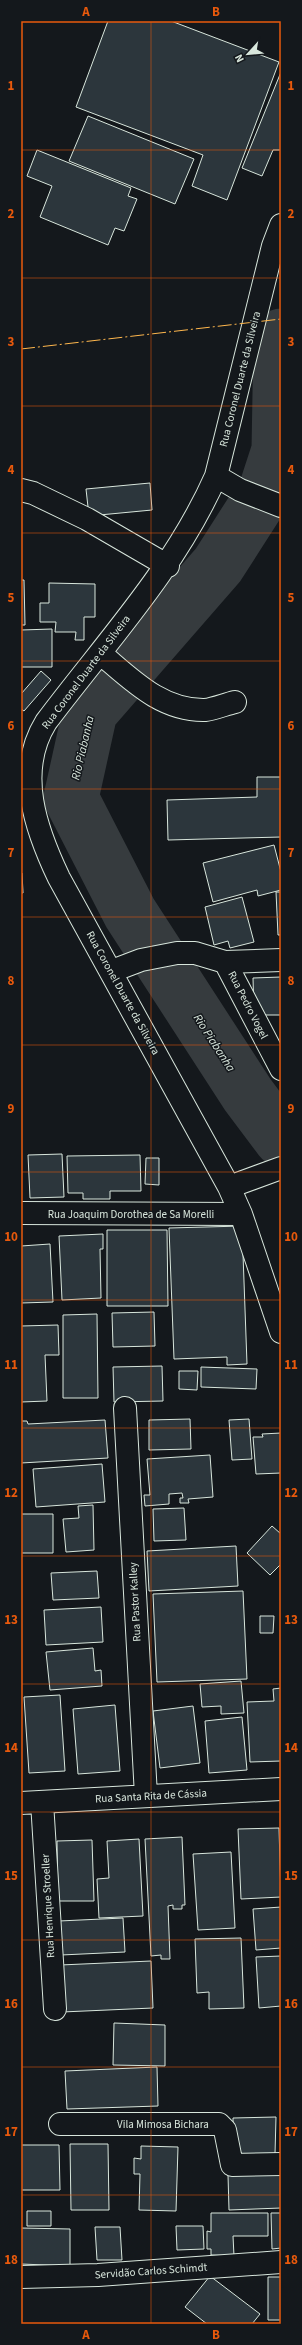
<svg xmlns="http://www.w3.org/2000/svg" width="302" height="2345" font-family="'Source Sans 3',sans-serif">
<style>
.lines{fill:none;stroke-linecap:round;stroke-linejoin:round}
.river{stroke:#363b3e;stroke-width:55}
.building{fill:#2c363c;stroke:#d8e6dc}
.minor-casing{stroke:#d8e6dc;stroke-width:24}
.minor{stroke:#14181c;stroke-width:22}
.power{stroke:#ffb74d;stroke-width:1;stroke-dasharray:14 3 2 3;stroke-linecap:butt}
.grid{fill:none;stroke:#e8590c;stroke-width:1;stroke-opacity:0.55}
.labels{text-anchor:middle;dominant-baseline:central;stroke-width:3;stroke-linejoin:round;paint-order:stroke}
.street-label{font-size:11px;fill:#d8e6dc;stroke:#14181c}
.water-label{font-size:12px;font-style:italic;fill:#d8e6dc;stroke:#14181c}
.neatline{fill:none;stroke:#e8590c;stroke-width:1.5}
.grid-label{font-size:13px;text-anchor:middle;font-weight:bold;fill:#e8590c}
</style>
<rect width="100%" height="100%" fill="#14181c"/>
<g class="lines">
<!-- river -->
<path class="river" d="M 281,336 L 279,450 L 266,490 L 218,565 L 90,712 L 71,798 L 130,913 L 248,1095 L 281,1139"/>
</g>
<!-- building -->
<path class="building" d="M 108,21 L 171,21 L 279,62 L 227,200 L 192,186 L 203,155 L 76,107 Z
M 281,72 L 281,150 L 273,150 L 262,176 L 242,168 Z
M 88,116 L 194,159 L 175,204 L 69,161 Z
M 37,150 L 131,188 L 128,196 L 137,199 L 124,231 L 115,228 L 108,245 L 40,217 L 52,186 L 27,176 Z
M 150,483 L 152,510 L 89,516 L 86,489 Z
M 21,580 L 24,580 L 25,625 L 21,625 Z
M 49,583 L 95,584 L 95,617 L 84,617 L 84,640 L 75,640 L 76,632 L 55,632 L 56,622 L 40,622 L 40,603 L 49,603 Z
M 52,629 L 52,667 L 21,667 L 21,630 Z
M 41,671 L 51,680 L 24,711 L 21,709 L 21,694 Z
M 257,777 L 281,777 L 281,837 L 168,840 L 167,800 L 257,797 Z
M 274,845 L 281,872 L 281,890 L 258,896 L 257,890 L 213,902 L 203,863 Z
M 21,873 L 22,873 L 23,893 L 21,893 Z
M 276,892 L 281,892 L 281,935 L 278,935 Z
M 242,897 L 254,942 L 230,948 L 228,941 L 214,945 L 205,907 Z
M 281,977 L 281,1015 L 254,1015 L 253,978 Z
M 62,1154 L 64,1197 L 30,1198 L 28,1155 Z
M 140,1155 L 141,1191 L 110,1191 L 110,1199 L 83,1199 L 83,1193 L 68,1193 L 67,1156 Z
M 146,1158 L 159,1158 L 159,1185 L 145,1184 Z
M 242,1226 L 247,1364 L 227,1365 L 227,1357 L 174,1359 L 169,1228 Z
M 107,1230 L 167,1230 L 168,1306 L 107,1306 Z
M 103,1234 L 103,1249 L 100,1249 L 101,1298 L 62,1300 L 59,1236 Z
M 50,1244 L 53,1302 L 21,1303 L 21,1246 Z
M 154,1312 L 155,1346 L 113,1347 L 112,1313 Z
M 97,1314 L 98,1398 L 63,1398 L 63,1315 Z
M 58,1325 L 59,1355 L 45,1355 L 47,1401 L 21,1402 L 21,1326 Z
M 162,1366 L 163,1401 L 114,1402 L 113,1367 Z
M 201,1367 L 257,1369 L 256,1389 L 201,1387 Z
M 179,1371 L 198,1371 L 197,1390 L 179,1389 Z
M 190,1419 L 191,1449 L 149,1450 L 149,1420 Z
M 249,1419 L 252,1459 L 232,1460 L 229,1420 Z
M 105,1420 L 108,1458 L 21,1463 L 21,1421 L 27,1421 L 28,1424 Z
M 281,1433 L 281,1473 L 256,1474 L 253,1437 L 263,1437 L 262,1434 Z
M 210,1455 L 213,1497 L 188,1499 L 189,1503 L 180,1503 L 180,1498 L 183,1498 L 182,1493 L 169,1494 L 169,1504 L 145,1506 L 144,1495 L 150,1495 L 147,1459 Z
M 102,1464 L 105,1502 L 36,1507 L 33,1469 Z
M 93,1505 L 94,1550 L 66,1552 L 63,1519 L 79,1518 L 78,1506 Z
M 184,1508 L 186,1540 L 154,1541 L 153,1509 Z
M 21,1514 L 53,1514 L 53,1553 L 21,1553 Z
M 272,1526 L 281,1534 L 281,1566 L 280,1565 L 270,1575 L 247,1553 Z
M 236,1546 L 238,1586 L 149,1591 L 147,1551 Z
M 97,1571 L 99,1598 L 53,1600 L 51,1573 Z
M 243,1591 L 247,1679 L 157,1682 L 153,1594 Z
M 101,1607 L 103,1642 L 46,1645 L 44,1610 Z
M 260,1616 L 274,1616 L 273,1633 L 260,1633 Z
M 93,1648 L 95,1671 L 101,1670 L 102,1686 L 50,1690 L 46,1652 Z
M 241,1681 L 244,1713 L 221,1714 L 221,1706 L 202,1707 L 200,1684 Z
M 281,1688 L 281,1761 L 250,1762 L 247,1702 L 274,1701 L 273,1689 Z
M 60,1695 L 65,1771 L 29,1773 L 24,1697 Z
M 115,1705 L 120,1771 L 78,1774 L 73,1709 Z
M 193,1706 L 200,1763 L 160,1768 L 153,1711 Z
M 242,1717 L 247,1770 L 209,1773 L 205,1721 Z
M 279,1828 L 281,1897 L 241,1899 L 238,1829 Z
M 182,1837 L 185,1905 L 182,1905 L 182,1909 L 173,1909 L 173,1905 L 168,1906 L 170,1959 L 161,1959 L 161,1955 L 151,1956 L 145,1839 Z
M 139,1839 L 143,1916 L 99,1918 L 97,1879 L 109,1878 L 107,1841 Z
M 92,1840 L 94,1901 L 58,1901 L 57,1841 Z
M 231,1852 L 235,1928 L 198,1930 L 193,1854 Z
M 281,1907 L 281,1948 L 256,1950 L 253,1909 Z
M 123,1918 L 125,1952 L 61,1955 L 59,1921 Z
M 241,1938 L 244,2008 L 209,2009 L 209,1992 L 197,1993 L 195,1939 Z
M 281,1956 L 281,2006 L 259,2008 L 256,1957 Z
M 151,1961 L 153,2008 L 62,2012 L 60,1965 Z
M 114,2023 L 165,2025 L 165,2066 L 113,2065 Z
M 157,2067 L 158,2106 L 67,2109 L 65,2071 Z
M 276,2117 L 275,2154 L 233,2154 L 233,2118 Z
M 70,2144 L 108,2144 L 109,2210 L 71,2210 Z
M 21,2145 L 59,2145 L 60,2190 L 21,2190 Z
M 141,2146 L 178,2147 L 176,2211 L 139,2210 L 140,2174 L 134,2174 L 134,2158 L 141,2159 Z
M 281,2173 L 281,2208 L 229,2210 L 228,2175 Z
M 27,2211 L 51,2211 L 51,2226 L 27,2226 Z
M 211,2213 L 268,2213 L 268,2236 L 233,2236 L 234,2256 L 211,2255 L 211,2249 L 207,2249 L 207,2231 L 211,2232 Z
M 271,2213 L 281,2213 L 281,2248 L 272,2249 Z
M 176,2226 L 203,2226 L 204,2249 L 177,2250 Z
M 95,2227 L 120,2227 L 122,2260 L 97,2260 Z
M 21,2228 L 70,2229 L 70,2266 L 21,2264 Z
M 210,2276 L 260,2314 L 252,2324 L 207,2324 L 185,2307 Z
M 268,2277 L 281,2277 L 281,2320 L 268,2320 Z"/>
<g class="lines">
<!-- minor casing -->
<g class="minor-casing">
<path id="minor" d="M 281,225 L 273,246 L 216,476 C 175,569 106,642 46,722 C 15,772 36,830 59,878 L 229,1187 L 241,1214 L 281,1332
M 216,476 L 240,490 L 281,506
M 21,490 L 33,493 L 87,519 L 168,566
M 100,653 C 131,679 161,711 205,710 C 214,709 226,704 235,702
M 225,962 L 281,1069
M 112,971 L 141,960 L 177,953 L 195,953 L 225,962 L 281,960
M 229,1187 L 281,1168
M 21,1213 L 241,1214
M 125,1408 L 146,1796
M 42,1802 L 55,2009
M 21,1803 L 281,1789
M 60,2124 L 219,2124 L 225,2130 L 232,2165 L 281,2164
M 21,2277 L 98,2275 L 281,2262"/>
</g>
<!-- minor -->
<use href="#minor" class="minor"/>
<!-- power -->
<path class="power" d="M 21,349 L 281,319"/>
</g>
<!-- grid -->
<path class="grid" d="M 151,21 L 151,2324M 21,150 L 281,150M 21,278 L 281,278M 21,406 L 281,406M 21,533 L 281,533M 21,661 L 281,661M 21,789 L 281,789M 21,917 L 281,917M 21,1045 L 281,1045M 21,1172 L 281,1172M 21,1300 L 281,1300M 21,1428 L 281,1428M 21,1556 L 281,1556M 21,1684 L 281,1684M 21,1812 L 281,1812M 21,1940 L 281,1940M 21,2067 L 281,2067M 21,2195 L 281,2195"/>
<g class="labels">
<!-- street labels -->
<g class="street-label">
<text transform="translate(240 379) rotate(-76)">Rua Coronel Duarte da Silveira</text>
<text transform="translate(86 672) rotate(-53)">Rua Coronel Duarte da Silveira</text>
<text transform="translate(123 993) rotate(61)">Rua Coronel Duarte da Silveira</text>
<text transform="translate(248 1005) rotate(63)">Rua Pedro Vogel</text>
<text x="131" y="1214">Rua Joaquim Dorothea de Sa Morelli</text>
<text transform="translate(135 1602) rotate(-93)">Rua Pastor Kalley</text>
<text transform="translate(151 1796) rotate(-3)">Rua Santa Rita de Cássia</text>
<text transform="translate(48 1906) rotate(-93)">Rua Henrique Stroeller</text>
<text x="163" y="2124">Vila Mimosa Bichara</text>
<text transform="translate(151 2271) rotate(-4)">Servidão Carlos Schimdt</text>
</g>
<!-- water labels -->
<g class="water-label">
<text transform="translate(83 748) rotate(-77)">Rio Piabanha</text>
<text transform="translate(214 1043) rotate(57)">Rio Piabanha</text>
</g>
</g>
<!-- border -->
<rect width="302" height="2345" fill="none" stroke="#14181c" stroke-width="44"/>
<!-- north arrow -->
<g transform="translate(248 54) rotate(243)" stroke="#14181c" stroke-width="3" paint-order="stroke">
<path d="M0-3L7 15L0 10L-7 15Z" fill="#d8e6dc"/>
<text y="-6" font-size="11" font-weight="bold" text-anchor="middle" fill="#d8e6dc">N</text>
</g>
<rect x="22" y="22" width="258" height="2301" class="neatline"/>
<g class="grid-label">
<text x="86" y="16">A</text>
<text x="216" y="16">B</text>
<text x="11" y="90">1</text>
<text x="291" y="90">1</text>
<text x="11" y="218">2</text>
<text x="291" y="218">2</text>
<text x="11" y="346">3</text>
<text x="291" y="346">3</text>
<text x="11" y="474">4</text>
<text x="291" y="474">4</text>
<text x="11" y="602">5</text>
<text x="291" y="602">5</text>
<text x="11" y="730">6</text>
<text x="291" y="730">6</text>
<text x="11" y="857">7</text>
<text x="291" y="857">7</text>
<text x="11" y="985">8</text>
<text x="291" y="985">8</text>
<text x="11" y="1113">9</text>
<text x="291" y="1113">9</text>
<text x="11" y="1241">10</text>
<text x="291" y="1241">10</text>
<text x="11" y="1369">11</text>
<text x="291" y="1369">11</text>
<text x="11" y="1497">12</text>
<text x="291" y="1497">12</text>
<text x="11" y="1624">13</text>
<text x="291" y="1624">13</text>
<text x="11" y="1752">14</text>
<text x="291" y="1752">14</text>
<text x="11" y="1880">15</text>
<text x="291" y="1880">15</text>
<text x="11" y="2008">16</text>
<text x="291" y="2008">16</text>
<text x="11" y="2136">17</text>
<text x="291" y="2136">17</text>
<text x="11" y="2264">18</text>
<text x="291" y="2264">18</text>
<text x="86" y="2339">A</text>
<text x="216" y="2339">B</text>
</g>
</svg>
